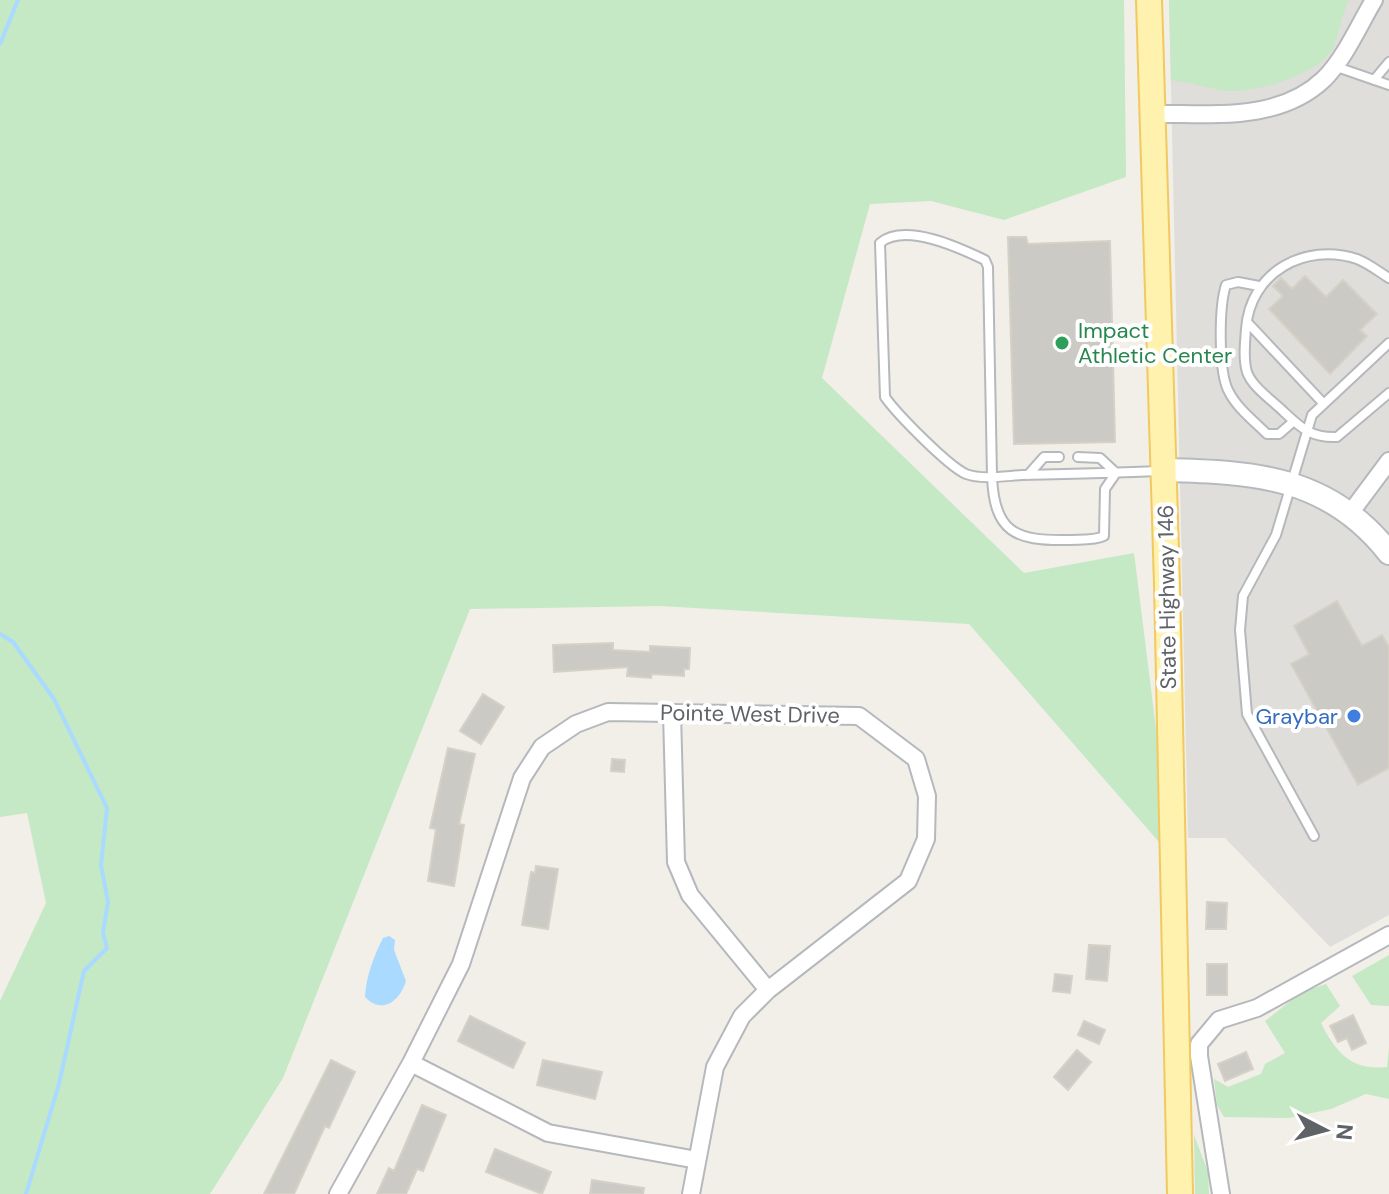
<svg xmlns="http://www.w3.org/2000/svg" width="1389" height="1194" font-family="'DM Sans',sans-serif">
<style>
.industrial{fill:#e0deda}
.green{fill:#c5e8c5}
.water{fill:#aadaff}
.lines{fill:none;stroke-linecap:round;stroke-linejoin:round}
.stream{stroke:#aadaff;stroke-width:4}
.building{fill:#cccac5;stroke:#d6d1c6;stroke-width:2}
.lane-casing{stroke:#b5b8bc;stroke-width:12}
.street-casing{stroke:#b5b8bc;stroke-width:20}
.secondary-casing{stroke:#b6babf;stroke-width:26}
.primary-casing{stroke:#f2c960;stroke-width:28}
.lane{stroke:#fff;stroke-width:8}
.street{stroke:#fff;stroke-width:16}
.secondary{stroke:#fff;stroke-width:22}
.primary{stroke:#fff2af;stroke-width:24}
.leisure-dot{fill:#2e9e5b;stroke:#fff;stroke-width:3}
.shop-dot{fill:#3f7fe0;stroke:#fff;stroke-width:3}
.labels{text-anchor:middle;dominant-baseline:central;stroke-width:8;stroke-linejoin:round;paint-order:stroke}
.leisure-label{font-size:22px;fill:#27864d;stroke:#fff;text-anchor:start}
.street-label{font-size:22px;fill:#5f6368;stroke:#fff}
.shop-label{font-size:22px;fill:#366cbe;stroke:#fff;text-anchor:end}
</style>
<rect width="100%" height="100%" fill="#f1efe8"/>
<!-- industrial -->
<path class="industrial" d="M 1169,0 L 1389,0 L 1389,915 L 1330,947 L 1225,838 L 1188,838 Z"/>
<!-- green -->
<path class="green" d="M 0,0 L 1124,0 L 1126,177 L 1004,220 L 931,201 L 870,204 L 822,378 L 1024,573 L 1134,553 L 1172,857 L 969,624 L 660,606 L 470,609 L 283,1078 L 210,1194 L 0,1194 L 0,1001 L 46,903 L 27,813 L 0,817 Z
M 1169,0 L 1349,0 C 1341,15 1338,42 1330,53 C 1313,76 1247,96 1220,90 C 1203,87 1189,82 1171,80 Z
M 1389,955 L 1389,1006 L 1371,1005 L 1352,976 Z
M 1326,984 L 1340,1006 L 1321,1023 C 1336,1053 1352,1071 1387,1067 L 1389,1048 L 1389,1099 L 1366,1094 L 1331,1109 L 1288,1118 L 1224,1117 L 1217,1105 L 1214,1079 L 1228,1087 L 1261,1074 L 1265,1064 L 1285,1053 L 1265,1021 L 1302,992 Z
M 1194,1135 L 1208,1172 L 1209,1194 L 1195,1194 Z"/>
<!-- water -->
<path class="water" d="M 389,936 L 395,940 L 394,950 L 406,981 C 400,1001 382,1015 365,997 C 366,976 374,956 383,938 Z"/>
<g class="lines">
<!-- stream -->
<path class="stream" d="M 0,44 L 18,0
M 0,634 L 13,642 L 54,699 L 107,808 L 101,865 L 108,902 L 103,933 L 107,948 L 84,971 L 59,1084 L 26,1194"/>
</g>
<!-- building -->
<path class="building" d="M 1008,237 L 1026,237 L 1028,244 L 1110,241 L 1115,442 L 1014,444 Z
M 1305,276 L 1326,297 L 1343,280 L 1377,314 L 1360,330 L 1367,336 L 1330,374 L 1269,309 L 1283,296 L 1273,286 L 1281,278 L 1292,289 Z
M 1337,601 L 1362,646 L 1382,635 L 1389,647 L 1389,768 L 1358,785 L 1291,664 L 1309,654 L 1294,626 Z
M 613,643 L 613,650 L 650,652 L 650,646 L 690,648 L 689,669 L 684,669 L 684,676 L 652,674 L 651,678 L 627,676 L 628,667 L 554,672 L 553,645 Z
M 483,694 L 504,707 L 481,744 L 460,731 Z
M 448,748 L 475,754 L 459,824 L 464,825 L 454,886 L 428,881 L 436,829 L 430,828 Z
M 612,759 L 625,760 L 624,772 L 611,771 Z
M 536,866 L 558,869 L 548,929 L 522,925 L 531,872 L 535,873 Z
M 1207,902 L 1227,903 L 1226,929 L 1206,929 Z
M 1089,945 L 1110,946 L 1107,981 L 1086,979 Z
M 1207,964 L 1227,964 L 1227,995 L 1207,995 Z
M 1055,974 L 1072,976 L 1070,993 L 1053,991 Z
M 1353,1015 L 1366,1043 L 1352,1050 L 1347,1038 L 1338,1042 L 1330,1026 Z
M 470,1016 L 525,1043 L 513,1068 L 458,1041 Z
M 1084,1021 L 1105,1030 L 1099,1044 L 1078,1035 Z
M 1077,1050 L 1091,1062 L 1068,1090 L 1054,1077 Z
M 1246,1052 L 1253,1069 L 1225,1081 L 1218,1064 Z
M 331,1060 L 355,1072 L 329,1128 L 325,1126 L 294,1194 L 264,1194 Z
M 543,1060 L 602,1072 L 595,1099 L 537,1085 Z
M 422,1105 L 446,1115 L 423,1171 L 417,1169 L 406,1194 L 377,1194 L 389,1168 L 394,1171 Z
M 495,1149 L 551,1172 L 542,1194 L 486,1172 Z
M 592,1180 L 644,1188 L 643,1194 L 590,1194 Z"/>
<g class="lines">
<!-- lane casing -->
<g class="lane-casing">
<path id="lane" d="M 1334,66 L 1389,85
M 1374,80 L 1389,62
M 1389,278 C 1379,272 1368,263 1357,259 C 1305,242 1250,272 1246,329 C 1245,342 1243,359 1247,372 C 1252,387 1273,401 1284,412 C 1302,429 1312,438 1337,437 L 1389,393
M 1259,286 L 1238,282 L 1226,285 C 1219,306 1218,373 1229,392 C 1237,408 1254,421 1267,434 L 1279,434 L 1294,421
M 1247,322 L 1323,403
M 1078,457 L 1100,458 L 1116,473 L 1105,489 L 1104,536 C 1094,541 1079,539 1067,540 C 1015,541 994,532 992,476 L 988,267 L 985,260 C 960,248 905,222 880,243 L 885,397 C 897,414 948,466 966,474 C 982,480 1005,476 1022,475 C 1068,474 1113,473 1159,471
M 1028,475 L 1044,457 L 1059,457
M 1314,836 L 1247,714 L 1240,630 L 1243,596 L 1276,535 L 1312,415 L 1389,343"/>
</g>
<!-- street casing -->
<g class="street-casing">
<path id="street" d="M 1151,114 C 1209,113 1278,123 1324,79 C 1345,58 1359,25 1374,0
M 1351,512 L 1389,461
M 672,713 L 676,862 L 690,895 L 768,990
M 411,1063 L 548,1133 L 697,1160
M 338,1194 L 411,1063 L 461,964 L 522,778 L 542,747 L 576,724 L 608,712 L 859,716 L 916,759 L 927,796 L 926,839 L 908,881 L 768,990 L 742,1016 L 715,1067 L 691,1194
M 1221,1194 L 1199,1056 L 1199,1044 L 1219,1020 L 1257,1008 L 1389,935"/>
</g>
<!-- secondary casing -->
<g class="secondary-casing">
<path id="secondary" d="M 1164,470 C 1254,472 1329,476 1389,553"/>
</g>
<!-- primary casing -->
<g class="primary-casing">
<path id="primary" d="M 1149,0 L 1167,584 L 1180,1194"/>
</g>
<!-- lane -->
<use href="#lane" class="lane"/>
<!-- street -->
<use href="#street" class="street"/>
<!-- secondary -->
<use href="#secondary" class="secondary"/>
<!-- primary -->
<use href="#primary" class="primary"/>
</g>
<!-- markers -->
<circle class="leisure-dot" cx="1062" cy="343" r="8"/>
<circle class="shop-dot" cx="1354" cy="716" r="8"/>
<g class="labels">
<!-- leisure labels -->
<g class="leisure-label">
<text x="1078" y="330">Impact<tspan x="1078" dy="25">Athletic Center</tspan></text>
</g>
<!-- street labels -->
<g class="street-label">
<text transform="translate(1167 597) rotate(-91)">State Highway 146</text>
<text transform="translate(750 714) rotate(1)">Pointe West Drive</text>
</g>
<!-- shop labels -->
<g class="shop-label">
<text x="1338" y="716">Graybar</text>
</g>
</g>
<!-- north arrow -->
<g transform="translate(1325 1130) rotate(96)" stroke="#ffffff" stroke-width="6" paint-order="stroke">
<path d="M0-6L14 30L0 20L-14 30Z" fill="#5f6368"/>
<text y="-12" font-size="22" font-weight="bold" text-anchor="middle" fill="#5f6368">N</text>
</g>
</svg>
